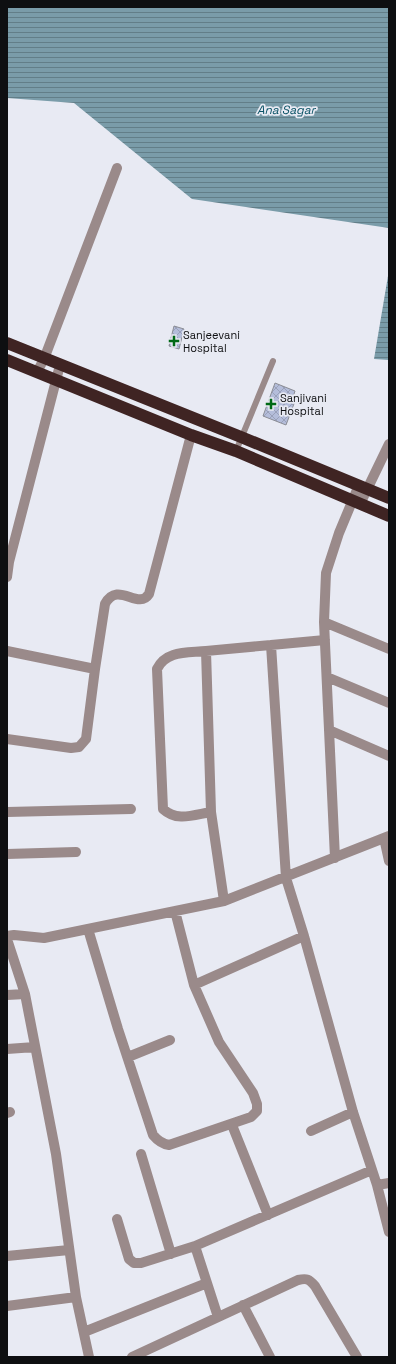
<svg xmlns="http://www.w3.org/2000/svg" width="396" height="1364" font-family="'Space Grotesk',sans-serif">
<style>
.water{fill:url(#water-rules)}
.building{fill:url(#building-cross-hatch);stroke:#8b8d95}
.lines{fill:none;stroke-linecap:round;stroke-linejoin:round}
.lane{stroke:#9a8a8a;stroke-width:6}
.street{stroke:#9a8a8a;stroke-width:10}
.highway{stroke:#3f2423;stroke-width:12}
.poi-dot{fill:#006916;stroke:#e8eaf3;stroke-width:1.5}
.labels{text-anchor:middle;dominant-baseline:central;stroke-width:3.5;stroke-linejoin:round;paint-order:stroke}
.poi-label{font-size:11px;fill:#0e0f11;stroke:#e8eaf3;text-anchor:start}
.water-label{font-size:12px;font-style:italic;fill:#0b5366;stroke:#e8eaf3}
</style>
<defs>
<pattern id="water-rules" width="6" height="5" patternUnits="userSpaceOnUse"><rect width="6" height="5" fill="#7a9ca9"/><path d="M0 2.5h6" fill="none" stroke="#627e88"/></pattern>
<pattern id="building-cross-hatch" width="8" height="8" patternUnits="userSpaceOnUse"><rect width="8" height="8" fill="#b4bdda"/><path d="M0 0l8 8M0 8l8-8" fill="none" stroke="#9aa1ba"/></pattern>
</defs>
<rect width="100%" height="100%" fill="#e8eaf3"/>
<!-- water -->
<path class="water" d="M 7,7 L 389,7 L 389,228 L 192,199 L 74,103 L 7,98 Z
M 389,270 L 389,360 L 374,359 Z"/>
<!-- building -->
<path class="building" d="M 174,326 L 184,329 L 179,349 L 169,346 Z
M 275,383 L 295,391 L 292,400 L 295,401 L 286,425 L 263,416 Z"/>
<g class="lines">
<!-- lane -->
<path class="lane" d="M 236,451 L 273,361"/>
<!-- street -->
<path class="street" d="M 37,372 L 44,359 L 117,168
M 360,504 L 389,444
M 7,577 L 9,562 L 60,365
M 324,622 L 326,573 L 339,533 L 359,485
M 325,640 L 271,645 L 286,878 L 304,936 L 353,1112 L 377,1185 L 389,1232
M 7,651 L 95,669 L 105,604 C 118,580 138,611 149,594 L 191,435
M 206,651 C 188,653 166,650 157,669 L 163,809 C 177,822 193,815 211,812
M 327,677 L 389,703
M 329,730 L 389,756
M 7,739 L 71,748 L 79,747 L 86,739 L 95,669
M 7,812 L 131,809
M 384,838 L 389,861
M 7,854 L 76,852
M 335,858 L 324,622 L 389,649
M 224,901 L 211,812 L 206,651 L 271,645
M 88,929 L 118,1029 L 153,1135 C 158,1141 162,1144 169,1145 L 251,1117 L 257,1111 L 257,1104 L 253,1093 L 219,1042 L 194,985 L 175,911
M 7,936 L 14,935 L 44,938 L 224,901 L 389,836
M 7,939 L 25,994 L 56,1154 L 76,1297 L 89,1357
M 194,985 L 304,936
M 7,995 L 25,994
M 7,1049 L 35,1047
M 128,1057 L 170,1040
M 7,1113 L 10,1112
M 232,1125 L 268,1215
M 311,1131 L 353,1112
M 141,1154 L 171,1254
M 377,1185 L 389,1183
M 117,1219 L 129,1259 L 134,1263 L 141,1263 L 195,1246 L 372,1170
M 195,1246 L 218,1317
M 7,1256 L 69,1250
M 243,1305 L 270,1357
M 7,1306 L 76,1297
M 84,1332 L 207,1283
M 132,1357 L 298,1280 C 307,1278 309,1279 315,1286 L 357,1357"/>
<!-- highway -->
<path class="highway" d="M 7,343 L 241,437 L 389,498
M 7,360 L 191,435 L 236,451 L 389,516"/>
</g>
<!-- markers -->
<g class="poi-dot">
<path d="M172 335h4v4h4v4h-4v4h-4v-4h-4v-4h4z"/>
<path d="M269 398h4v4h4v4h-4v4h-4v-4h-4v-4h4z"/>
</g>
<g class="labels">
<!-- poi labels -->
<g class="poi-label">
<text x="183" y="335">Sanjeevani<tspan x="183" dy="13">Hospital</tspan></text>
<text x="280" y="398">Sanjivani<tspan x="280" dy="13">Hospital</tspan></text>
</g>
<!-- water labels -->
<g class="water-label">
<text x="286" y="110">Ana Sagar</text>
</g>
</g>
<!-- border -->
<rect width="396" height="1364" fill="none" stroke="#0e0f11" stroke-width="16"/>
</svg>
